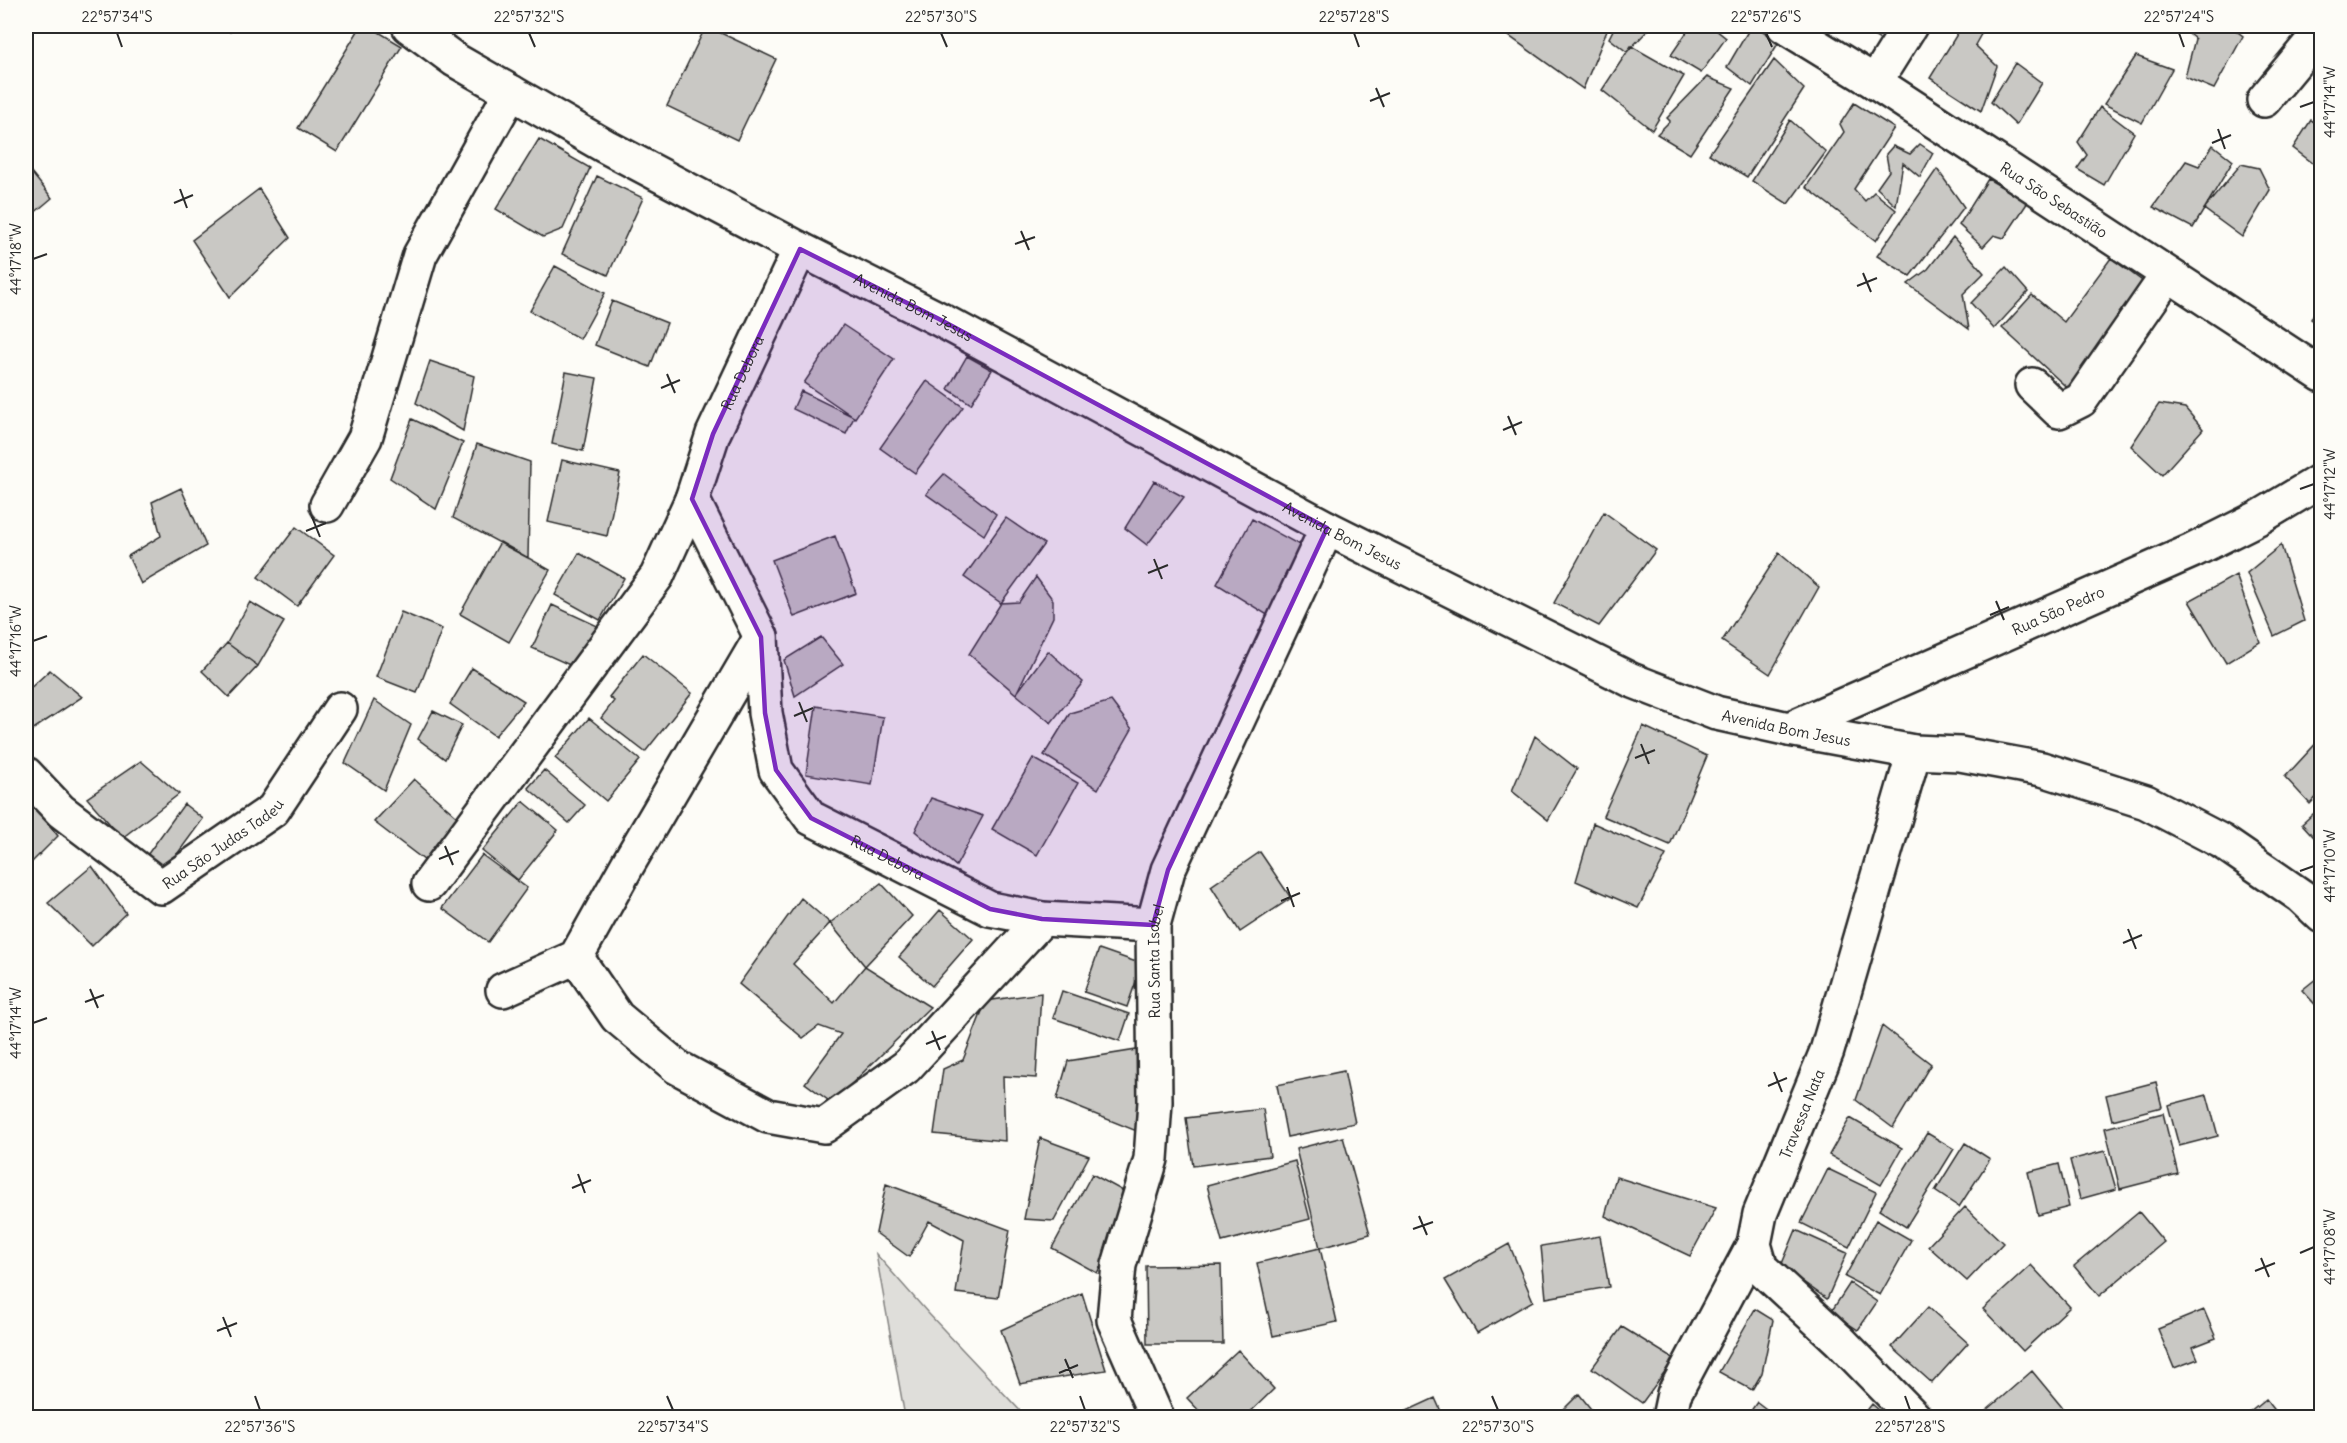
<svg xmlns="http://www.w3.org/2000/svg" width="2347" height="1443" font-family="Delius,sans-serif">
<style>
.green{fill:#dfdeda;stroke:#858482;stroke-width:1.5}
.building{fill:#c9c8c4;stroke:#2b2b2b;stroke-width:1.5}
.lines{fill:none;stroke-linecap:round;stroke-linejoin:round}
.minor-casing{stroke:#2b2b2b;stroke-width:38}
.minor{stroke:#fdfcf7;stroke-width:33}
.marked{fill:#7b2cbf;fill-opacity:0.2;stroke:#7b2cbf;stroke-width:4.5;stroke-linejoin:round}
.ticks{fill:none;stroke:#2b2b2b;stroke-width:2}
.labels{text-anchor:middle;dominant-baseline:central;stroke-width:4.5;stroke-linejoin:round;paint-order:stroke}
.street-label{font-size:15px;fill:#2b2b2b;stroke:#fdfcf7}
.neatline{fill:none;stroke:#2b2b2b;stroke-width:2}
.ticks-label{font-size:15px;text-anchor:middle;fill:#2b2b2b}
</style>
<rect width="100%" height="100%" fill="#fdfcf7"/>
<filter id="ink" filterUnits="userSpaceOnUse"><feTurbulence type="fractalNoise" baseFrequency=".0167" numOctaves="2"/><feDisplacementMap in="SourceGraphic" scale="12" xChannelSelector="R" yChannelSelector="G"/><feConvolveMatrix kernelMatrix="1 2 1 2 8 2 1 2 1" color-interpolation-filters="sRGB"/></filter>
<g filter="url(#ink)">
<!-- green -->
<path class="green" d="M 876,1254 L 928,1313 L 1026,1417 L 905,1417 Z"/>
<!-- building -->
<path class="building" d="M 222,26 L 236,26 L 230,32 Z
M 361,26 L 369,26 L 402,46 L 337,152 L 298,128 Z
M 706,26 L 776,59 L 737,140 L 667,106 Z
M 1495,26 L 1609,26 L 1583,89 Z
M 1615,26 L 1652,26 L 1627,52 L 1609,38 Z
M 1691,26 L 1711,26 L 1726,38 L 1701,73 L 1671,55 Z
M 1751,26 L 1755,26 L 1779,42 L 1752,86 L 1727,67 Z
M 1856,26 L 1890,26 L 1882,41 Z
M 1962,26 L 1985,27 L 1975,45 L 1997,66 L 1981,111 L 1930,78 Z
M 1997,26 L 2009,26 L 2006,31 Z
M 2179,26 L 2230,26 L 2243,36 L 2214,89 L 2185,77 L 2195,39 Z
M 1631,46 L 1684,76 L 1652,130 L 1602,90 Z
M 2136,56 L 2172,69 L 2142,123 L 2104,104 Z
M 1774,60 L 1804,89 L 1747,177 L 1709,154 Z
M 2015,63 L 2042,83 L 2016,125 L 1991,102 Z
M 1707,77 L 1734,88 L 1690,154 L 1657,134 L 1670,121 L 1667,118 Z
M 1854,103 L 1894,128 L 1854,189 L 1865,201 L 1874,192 L 1896,210 L 1876,241 L 1806,187 L 1844,132 L 1840,124 Z
M 2100,107 L 2134,133 L 2104,185 L 2077,169 L 2087,155 L 2078,142 Z
M 1790,120 L 1826,152 L 1788,204 L 1752,181 Z
M 2311,120 L 2322,126 L 2322,170 L 2293,148 Z
M 539,139 L 590,168 L 563,229 L 543,237 L 496,209 Z
M 1920,144 L 1933,153 L 1920,177 L 1903,163 L 1896,206 L 1877,188 L 1889,171 L 1886,154 L 1893,146 L 1910,154 Z
M 2213,145 L 2233,161 L 2193,228 L 2153,207 L 2186,161 L 2199,166 Z
M 2241,164 L 2259,168 L 2270,190 L 2242,237 L 2204,209 Z
M 26,166 L 52,198 L 26,220 Z
M 1937,169 L 1964,207 L 1910,276 L 1877,256 Z
M 597,176 L 643,198 L 608,275 L 562,254 Z
M 1988,179 L 2028,202 L 2004,238 L 1994,235 L 1983,247 L 1959,225 Z
M 259,189 L 290,238 L 230,297 L 192,240 Z
M 1953,237 L 1984,273 L 1963,294 L 1969,329 L 1908,284 L 1928,269 Z
M 2111,258 L 2149,286 L 2074,394 L 2002,328 L 2032,295 L 2064,322 Z
M 555,266 L 605,293 L 580,339 L 530,311 Z
M 2006,267 L 2028,292 L 1994,329 L 1971,303 Z
M 2322,298 L 2322,327 L 2311,319 Z
M 612,301 L 667,323 L 650,367 L 595,345 Z
M 843,325 L 894,359 L 855,418 L 804,383 Z
M 967,356 L 992,370 L 971,404 L 948,389 Z
M 430,361 L 474,376 L 463,431 L 416,403 Z
M 566,372 L 597,378 L 583,451 L 552,444 Z
M 927,381 L 963,407 L 915,473 L 880,448 Z
M 801,391 L 854,417 L 846,434 L 793,409 Z
M 2159,404 L 2185,408 L 2203,429 L 2162,475 L 2131,446 Z
M 412,419 L 463,443 L 436,509 L 390,478 Z
M 477,444 L 530,462 L 528,558 L 453,518 Z
M 562,460 L 620,473 L 607,536 L 548,522 Z
M 944,474 L 996,514 L 984,535 L 926,494 Z
M 1154,481 L 1184,497 L 1147,545 L 1125,528 Z
M 181,488 L 206,546 L 141,584 L 128,556 L 161,536 L 152,502 Z
M 1604,512 L 1656,550 L 1599,626 L 1554,603 Z
M 1006,518 L 1044,544 L 1001,603 L 964,577 Z
M 1252,519 L 1305,548 L 1277,621 L 1217,584 Z
M 296,527 L 334,555 L 297,606 L 258,577 Z
M 835,536 L 856,593 L 794,617 L 772,560 Z
M 500,542 L 550,570 L 509,642 L 460,614 Z
M 2281,545 L 2304,621 L 2274,636 L 2247,573 Z
M 579,553 L 624,578 L 600,620 L 555,595 Z
M 1779,553 L 1819,587 L 1770,674 L 1722,641 Z
M 2236,575 L 2260,642 L 2226,663 L 2189,601 Z
M 1036,577 L 1053,600 L 1053,617 L 1016,694 L 969,654 L 1001,603 L 1019,602 Z
M 250,602 L 284,622 L 258,666 L 227,643 Z
M 552,605 L 602,628 L 583,671 L 532,648 Z
M 401,612 L 442,629 L 417,693 L 376,677 Z
M 821,637 L 843,664 L 795,696 L 784,660 Z
M 227,643 L 258,666 L 229,697 L 202,671 Z
M 1048,651 L 1083,682 L 1051,723 L 1016,694 Z
M 643,654 L 692,693 L 645,752 L 601,718 L 614,701 L 609,697 Z
M 472,668 L 524,701 L 495,736 L 450,704 Z
M 50,670 L 82,697 L 26,734 L 26,692 Z
M 374,700 L 411,725 L 384,790 L 345,763 Z
M 1111,701 L 1132,729 L 1098,789 L 1044,755 L 1070,713 Z
M 816,706 L 883,717 L 872,785 L 806,774 Z
M 433,711 L 462,725 L 445,759 L 418,739 Z
M 589,718 L 640,760 L 606,801 L 555,758 Z
M 1643,726 L 1707,756 L 1670,845 L 1603,816 Z
M 1535,736 L 1577,769 L 1548,820 L 1512,791 Z
M 2322,737 L 2322,791 L 2310,804 L 2285,777 Z
M 1033,758 L 1078,783 L 1037,855 L 992,829 Z
M 141,761 L 179,794 L 122,838 L 87,798 Z
M 544,770 L 585,805 L 569,823 L 528,788 Z
M 414,779 L 464,823 L 424,860 L 374,822 Z
M 26,795 L 58,836 L 26,868 Z
M 931,798 L 983,816 L 956,866 L 915,831 Z
M 523,801 L 558,830 L 518,880 L 482,851 Z
M 184,804 L 203,819 L 164,872 L 142,862 Z
M 2322,806 L 2322,846 L 2302,824 Z
M 1593,823 L 1666,855 L 1638,908 L 1576,881 Z
M 1260,852 L 1291,898 L 1240,932 L 1211,886 Z
M 482,855 L 527,888 L 488,942 L 442,908 Z
M 92,866 L 126,913 L 92,946 L 48,903 Z
M 881,883 L 912,916 L 865,966 L 830,923 Z
M 801,898 L 830,923 L 793,964 L 834,1003 L 865,966 L 930,1007 L 832,1103 L 805,1083 L 841,1034 L 819,1026 L 803,1038 L 739,984 Z
M 940,910 L 973,939 L 932,986 L 899,957 Z
M 1099,949 L 1142,964 L 1127,1007 L 1084,992 Z
M 2322,974 L 2322,1012 L 2302,990 Z
M 1062,991 L 1129,1014 L 1120,1041 L 1053,1018 Z
M 1041,993 L 1036,1078 L 1003,1076 L 1005,1141 L 934,1134 L 943,1069 L 963,1060 L 986,1001 Z
M 1882,1026 L 1931,1064 L 1893,1128 L 1856,1100 Z
M 1143,1049 L 1139,1132 L 1057,1099 L 1068,1061 Z
M 1344,1071 L 1355,1123 L 1287,1137 L 1277,1085 Z
M 2156,1082 L 2162,1107 L 2112,1120 L 2106,1095 Z
M 2207,1095 L 2218,1136 L 2179,1146 L 2168,1105 Z
M 1263,1109 L 1270,1156 L 1193,1166 L 1186,1118 Z
M 2163,1113 L 2178,1174 L 2120,1189 L 2105,1128 Z
M 1850,1118 L 1902,1148 L 1881,1185 L 1829,1155 Z
M 1927,1133 L 1954,1149 L 1906,1227 L 1879,1210 Z
M 1343,1137 L 1370,1234 L 1320,1248 L 1296,1149 Z
M 1040,1138 L 1089,1156 L 1054,1221 L 1024,1219 Z
M 1965,1143 L 1990,1159 L 1959,1207 L 1935,1191 Z
M 2105,1151 L 2116,1189 L 2080,1199 L 2070,1160 Z
M 1295,1161 L 1310,1219 L 1222,1242 L 1207,1185 Z
M 2059,1164 L 2069,1207 L 2038,1215 L 2028,1172 Z
M 1828,1169 L 1876,1192 L 1849,1247 L 1801,1223 Z
M 1092,1174 L 1136,1198 L 1097,1273 L 1052,1248 Z
M 1616,1177 L 1716,1208 L 1690,1256 L 1605,1216 Z
M 886,1184 L 1010,1230 L 998,1298 L 956,1293 L 964,1240 L 929,1221 L 909,1257 L 876,1233 Z
M 1965,1207 L 2003,1243 L 1967,1281 L 1928,1246 Z
M 2139,1212 L 2164,1242 L 2099,1296 L 2074,1266 Z
M 1876,1220 L 1911,1240 L 1880,1295 L 1845,1277 Z
M 1796,1230 L 1847,1253 L 1827,1299 L 1781,1266 Z
M 1600,1236 L 1609,1287 L 1546,1298 L 1541,1246 Z
M 1509,1244 L 1533,1301 L 1477,1333 L 1445,1280 Z
M 1320,1248 L 1337,1322 L 1273,1336 L 1257,1263 Z
M 1221,1265 L 1223,1344 L 1147,1344 L 1146,1266 Z
M 2031,1265 L 2070,1307 L 2023,1351 L 1983,1309 Z
M 1850,1283 L 1877,1302 L 1858,1330 L 1831,1312 Z
M 1082,1293 L 1106,1370 L 1020,1384 L 1001,1330 Z
M 1928,1307 L 1968,1343 L 1932,1383 L 1892,1347 Z
M 1755,1309 L 1773,1320 L 1762,1373 L 1752,1390 L 1719,1372 Z
M 2204,1310 L 2216,1338 L 2193,1347 L 2198,1359 L 2174,1368 L 2158,1329 Z
M 1622,1327 L 1674,1359 L 1642,1403 L 1592,1368 Z
M 1238,1350 L 1274,1389 L 1244,1418 L 1206,1418 L 1187,1398 Z
M 2032,1371 L 2071,1418 L 1992,1418 L 1986,1411 Z
M 1579,1394 L 1598,1418 L 1555,1418 Z
M 1435,1398 L 1444,1418 L 1402,1418 L 1400,1414 Z
M 2266,1399 L 2281,1418 L 2243,1418 Z
M 1757,1402 L 1778,1418 L 1746,1418 Z
M 1872,1404 L 1888,1418 L 1861,1418 Z"/>
<g class="lines">
<!-- minor casing -->
<g class="minor-casing">
<g id="minor">
<path id="s1" d="M 409,26 L 455,60 L 605,146 L 800,249 L 939,319 L 1327,528 L 1631,680 L 1716,713 L 1789,729 L 1914,752 L 1960,754 L 2042,769 L 2146,802 L 2221,841 L 2301,896 L 2322,916"/>
<path id="s2" d="M 1784,26 L 1875,82 L 2322,375"/>
<path d="M 1875,82 L 1910,26"/>
<path d="M 2264,100 L 2322,30"/>
<path d="M 2032,385 L 2059,411 L 2081,400 L 2167,276"/>
<path id="s3" d="M 692,499 L 761,637 L 765,713 L 776,770 L 811,818 L 990,909 L 1042,919 L 1153,925"/>
<path d="M 327,505 L 365,438 L 420,255 L 511,92"/>
<path id="s4" d="M 1789,729 L 2192,551 L 2260,517 L 2322,480"/>
<path d="M 1914,752 L 1827,1051 L 1760,1214 L 1754,1244 L 1761,1268 L 1840,1341 L 1915,1418"/>
<path id="s5" d="M 26,774 L 61,811 L 161,887 L 273,810 L 340,709"/>
<path id="s6" d="M 429,884 L 657,576 L 692,499 L 713,434 L 800,249"/>
<path d="M 576,957 L 617,1017 L 677,1067 L 768,1116 L 824,1126 L 906,1067 L 1042,919"/>
<path d="M 503,990 L 576,957 L 628,864 L 761,637"/>
<path id="s7" d="M 1157,1418 L 1114,1320 L 1119,1265 L 1151,1159 L 1155,1102 L 1153,925 L 1168,870 L 1327,528"/>
<path d="M 1669,1418 L 1674,1394 L 1754,1244"/>
</g>
</g>
<!-- minor -->
<use href="#minor" class="minor"/>
</g>
</g>
<!-- marked area -->
<path class="marked" d="M 800,249 L 939,319 L 1327,528 L 1168,870 L 1153,925 L 1042,919 L 990,909 L 811,818 L 776,770 L 765,713 L 761,637 L 692,499 L 713,434 Z"/>
<!-- ticks -->
<path class="ticks" d="M 117,33 L 122,47M 529,33 L 535,47M 941,33 L 947,47M 1354,33 L 1359,47M 1766,33 L 1772,47M 2179,33 L 2184,47M 1376,88 L 1384,107M 1370,101 L 1390,93M 2300,107 L 2314,102M 2218,129 L 2225,149M 2212,143 L 2231,135M 180,189 L 187,208M 174,203 L 193,195M 1021,231 L 1029,250M 1015,244 L 1035,237M 33,259 L 47,254M 1863,273 L 1871,292M 1857,286 L 1877,278M 667,374 L 675,393M 661,388 L 680,380M 1508,416 L 1516,435M 1503,430 L 1522,422M 2300,489 L 2314,484M 312,517 L 320,537M 306,531 L 326,523M 1154,559 L 1162,579M 1148,573 L 1168,565M 1996,601 L 2004,620M 1990,615 L 2009,607M 33,641 L 47,636M 799,702 L 807,722M 794,716 L 813,708M 1641,744 L 1649,764M 1635,758 L 1655,750M 445,846 L 453,865M 439,859 L 459,851M 2300,871 L 2314,866M 1287,887 L 1294,907M 1281,901 L 1300,893M 2128,929 L 2136,949M 2123,943 L 2142,935M 90,989 L 98,1008M 85,1002 L 104,995M 33,1023 L 47,1018M 932,1031 L 940,1050M 926,1044 L 946,1036M 1774,1072 L 1782,1092M 1768,1086 L 1787,1078M 578,1174 L 585,1193M 572,1188 L 591,1180M 1419,1216 L 1427,1235M 1413,1229 L 1433,1222M 2300,1253 L 2314,1247M 2261,1258 L 2269,1277M 2255,1271 L 2275,1263M 223,1317 L 231,1337M 217,1331 L 237,1323M 1065,1359 L 1073,1378M 1059,1373 L 1078,1365M 255,1396 L 260,1410M 667,1396 L 673,1410M 1080,1396 L 1085,1410M 1492,1396 L 1498,1410M 1905,1396 L 1910,1410"/>
<g class="labels">
<!-- street labels -->
<g class="street-label">
<text stroke="none"><textPath href="#s2" startOffset="321">Rua São Sebastião</textPath></text>
<text stroke="none"><textPath href="#s1" startOffset="578">Avenida Bom Jesus</textPath></text>
<text stroke="none"><textPath href="#s6" startOffset="604">Rua Debora</textPath></text>
<text stroke="none"><textPath href="#s1" startOffset="1064">Avenida Bom Jesus</textPath></text>
<text stroke="none"><textPath href="#s4" startOffset="294">Rua São Pedro</textPath></text>
<text stroke="none"><textPath href="#s1" startOffset="1550">Avenida Bom Jesus</textPath></text>
<text stroke="none"><textPath href="#s5" startOffset="252">Rua São Judas Tadeu</textPath></text>
<text stroke="none"><textPath href="#s3" startOffset="434">Rua Debora</textPath></text>
<text stroke="none"><textPath href="#s7" startOffset="471">Rua Santa Isabel</textPath></text>
<text transform="translate(1802 1114) rotate(-68)">Travessa Nata</text>
</g>
</g>
<!-- margin -->
<rect width="2347" height="1443" fill="none" stroke="#fdfcf7" stroke-width="66"/>
<rect x="33" y="33" width="2281" height="1377" class="neatline"/>
<g class="ticks-label">
<text x="117" y="22">22°57'34"S</text>
<text x="529" y="22">22°57'32"S</text>
<text x="941" y="22">22°57'30"S</text>
<text x="1354" y="22">22°57'28"S</text>
<text x="1766" y="22">22°57'26"S</text>
<text x="2179" y="22">22°57'24"S</text>
<text transform="translate(2330 102) rotate(-90)" y="5">44°17'14"W</text>
<text transform="translate(16 259) rotate(-90)" y="5">44°17'18"W</text>
<text transform="translate(2330 484) rotate(-90)" y="5">44°17'12"W</text>
<text transform="translate(16 641) rotate(-90)" y="5">44°17'16"W</text>
<text transform="translate(2330 866) rotate(-90)" y="5">44°17'10"W</text>
<text transform="translate(16 1023) rotate(-90)" y="5">44°17'14"W</text>
<text transform="translate(2330 1247) rotate(-90)" y="5">44°17'08"W</text>
<text x="260" y="1432">22°57'36"S</text>
<text x="673" y="1432">22°57'34"S</text>
<text x="1085" y="1432">22°57'32"S</text>
<text x="1498" y="1432">22°57'30"S</text>
<text x="1910" y="1432">22°57'28"S</text>
</g>
</svg>
